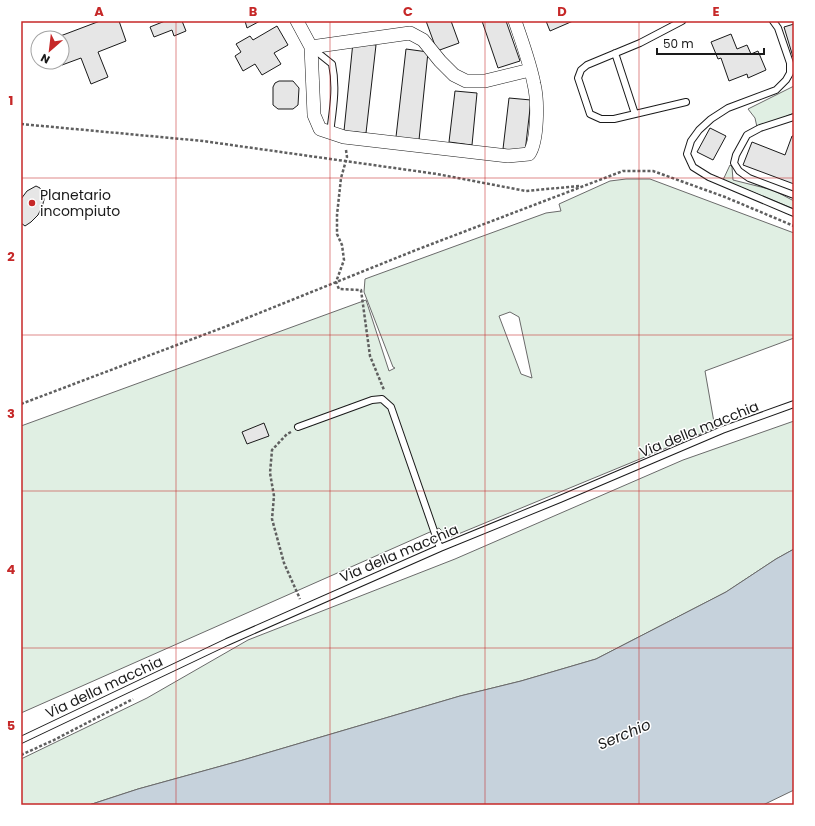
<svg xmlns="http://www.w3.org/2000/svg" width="815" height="826" font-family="Poppins,sans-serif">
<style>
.green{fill:#e0efe3;stroke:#6a6a6a;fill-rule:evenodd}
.water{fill:#c6d2dc;stroke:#6a6a6a}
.building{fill:#e6e6e6;stroke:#1a1a1a}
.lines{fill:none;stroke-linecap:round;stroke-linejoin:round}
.lane-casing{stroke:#1a1a1a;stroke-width:8}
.street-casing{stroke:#1a1a1a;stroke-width:14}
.path{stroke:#5f5f5f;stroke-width:2.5;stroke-dasharray:3 2;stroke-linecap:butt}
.lane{stroke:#fff;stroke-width:6}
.street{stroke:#fff;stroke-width:13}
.grid{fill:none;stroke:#c62828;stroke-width:1;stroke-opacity:0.55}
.poi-dot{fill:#c62828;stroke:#fff;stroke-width:1.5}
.labels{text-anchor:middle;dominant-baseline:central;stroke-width:3;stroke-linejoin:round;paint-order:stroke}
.poi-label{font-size:14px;fill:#1a1a1a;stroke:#fff;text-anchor:start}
.street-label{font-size:14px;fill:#1a1a1a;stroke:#fff}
.water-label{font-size:15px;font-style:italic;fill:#1a1a1a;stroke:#fff}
.neatline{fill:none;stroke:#c62828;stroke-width:1.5}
.grid-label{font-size:13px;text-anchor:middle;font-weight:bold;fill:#c62828}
</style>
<rect width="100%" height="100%" fill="#fff"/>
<!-- green -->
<path class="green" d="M 794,86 L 794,113 L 763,126 L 757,127 L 755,118 L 748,109 Z
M 730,165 L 732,167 L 733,180 L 773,190 L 794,201 L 794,209 L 723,180 Z
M 626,179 L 650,179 L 794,233 L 794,338 L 705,371 L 715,428 L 451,537 L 445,534 L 439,528 L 21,713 L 21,426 L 366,300 L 389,371 L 395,368 L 393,367 L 364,292 L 365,279 L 546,213 L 561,211 L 559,204 L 610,181 ZM 510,312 L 519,317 L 532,378 L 521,374 L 499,316 Z
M 794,421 L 794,549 L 776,559 L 726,592 L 596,659 L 521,681 L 460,696 L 243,760 L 138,789 L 89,805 L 21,805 L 21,759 L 147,698 L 248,640 L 455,559 L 683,460 Z"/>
<!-- water -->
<path class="water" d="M 794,549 L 794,790 L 763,805 L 89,805 L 138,789 L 243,760 L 460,696 L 521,681 L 596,659 L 726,592 L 776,559 Z"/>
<!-- building -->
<path class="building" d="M 100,21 L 119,21 L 126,41 L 98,52 L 108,77 L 91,84 L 81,58 L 62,65 L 60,62 L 62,62 L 62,38 L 55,38 Z
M 165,21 L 182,21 L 186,31 L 174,36 L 172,30 L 154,37 L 150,27 Z
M 245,21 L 260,21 L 247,28 Z
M 426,21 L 451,21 L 459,43 L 437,51 Z
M 482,21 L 506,21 L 520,61 L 498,68 Z
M 546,21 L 573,21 L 550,31 Z
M 794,24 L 794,56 L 793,57 L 784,27 Z
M 277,26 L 288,45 L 274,53 L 281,64 L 262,75 L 255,64 L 243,71 L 235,56 L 241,52 L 236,44 L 250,36 L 253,40 Z
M 731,34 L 737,49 L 747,45 L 751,54 L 758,51 L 766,70 L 748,78 L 747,74 L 729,81 L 721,58 L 718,59 L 711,42 Z
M 353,42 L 376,45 L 366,133 L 344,131 Z
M 406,49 L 428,52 L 419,140 L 396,137 Z
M 279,81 L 293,81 L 299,88 L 298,105 L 293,109 L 278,109 L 273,105 L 273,87 L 275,83 Z
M 455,91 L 477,93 L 472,145 L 449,142 Z
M 509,98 L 531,100 L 525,152 L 503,149 Z
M 710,128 L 726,136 L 713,160 L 697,152 Z
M 792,136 L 794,136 L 794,184 L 743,165 L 752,142 L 785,155 Z
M 36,186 L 40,188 L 43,193 L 44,200 L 42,207 L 38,215 L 31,222 L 25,226 L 21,223 L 21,199 L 27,191 Z
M 264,423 L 269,436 L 247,444 L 242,432 Z"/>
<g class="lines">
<!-- lane casing -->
<g class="lane-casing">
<path id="lane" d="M 682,21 L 640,43 L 587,65 L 581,70 L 578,78 L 590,114 L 601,119 L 614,119 L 686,102
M 773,21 L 778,28 L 790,63 L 790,73 L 786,80 L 776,90 L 728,108 L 711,119 L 699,130 L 691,141 L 687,154 L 693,167 L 709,177 L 794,213
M 312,48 L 332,64 C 337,87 333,109 330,133
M 615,53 L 635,114
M 794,117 L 760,128 L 747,135 L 736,155 L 734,163 L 739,171 L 749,178 L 794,195
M 298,427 L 372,400 L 382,399 L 391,407 L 440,548
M 21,740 L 227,642 L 440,548 L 560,499 L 722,430 L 794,404"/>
</g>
<!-- street casing -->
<g class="street-casing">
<path id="street" d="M 297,21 L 311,47 L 314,115 L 320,129 L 344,137 L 508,156 L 529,154 C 538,141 538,100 534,84 C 530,63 522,42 515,21
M 311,47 L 410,33 L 423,40 L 440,61 L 454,75 L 466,81 L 485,81 L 530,70"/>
</g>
<!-- path -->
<path class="path" d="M 21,124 L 203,141 L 437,174 L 526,191 L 579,186
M 346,150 L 347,157 L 341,178 L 337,215 L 337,234 L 342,245 L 344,260 L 336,282 L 339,289 L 361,290 L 370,356 L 384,390
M 21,404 L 227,326 L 416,250 L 623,171 L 653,171 L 725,197 L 794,226
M 291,432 L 287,434 L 272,450 L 270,473 L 274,496 L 272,519 L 284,563 L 300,599
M 21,755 L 54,740 L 133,699"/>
<!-- lane -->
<use href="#lane" class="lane"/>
<!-- street -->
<use href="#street" class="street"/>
</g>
<!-- grid -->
<path class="grid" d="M 176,21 L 176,805M 330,21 L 330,805M 485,21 L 485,805M 639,21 L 639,805M 21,178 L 794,178M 21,335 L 794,335M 21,491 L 794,491M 21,648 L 794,648"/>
<!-- markers -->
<circle class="poi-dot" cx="32" cy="203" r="4"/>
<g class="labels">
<!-- poi labels -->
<g class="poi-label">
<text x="40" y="195">Planetario<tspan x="40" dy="16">incompiuto</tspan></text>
</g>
<!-- street labels -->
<g class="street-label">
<text transform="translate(699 429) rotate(-22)">Via della macchia</text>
<text transform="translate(399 553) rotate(-23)">Via della macchia</text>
<text transform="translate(104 687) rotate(-25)">Via della macchia</text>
</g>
<!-- water labels -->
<g class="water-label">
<text transform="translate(624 734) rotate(-23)">Serchio</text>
</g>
</g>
<!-- border -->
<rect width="815" height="826" fill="none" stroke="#ffffff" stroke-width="44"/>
<!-- north arrow -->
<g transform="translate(50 50) rotate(208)"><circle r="19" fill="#ffffff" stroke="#a3a3a3"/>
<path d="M0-3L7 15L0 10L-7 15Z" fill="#c62828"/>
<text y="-6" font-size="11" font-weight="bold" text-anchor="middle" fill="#1a1a1a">N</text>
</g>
<!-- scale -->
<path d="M657 48v6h107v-6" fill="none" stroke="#1a1a1a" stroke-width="2"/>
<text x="663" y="48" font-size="12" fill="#1a1a1a" stroke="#ffffff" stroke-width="3" paint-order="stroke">50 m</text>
<rect x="22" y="22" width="771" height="782" class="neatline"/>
<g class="grid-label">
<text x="99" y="16">A</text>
<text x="253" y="16">B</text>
<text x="408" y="16">C</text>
<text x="562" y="16">D</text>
<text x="716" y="16">E</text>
<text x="11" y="105">1</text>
<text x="11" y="261">2</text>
<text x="11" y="418">3</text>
<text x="11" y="574">4</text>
<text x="11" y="730">5</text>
</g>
</svg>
